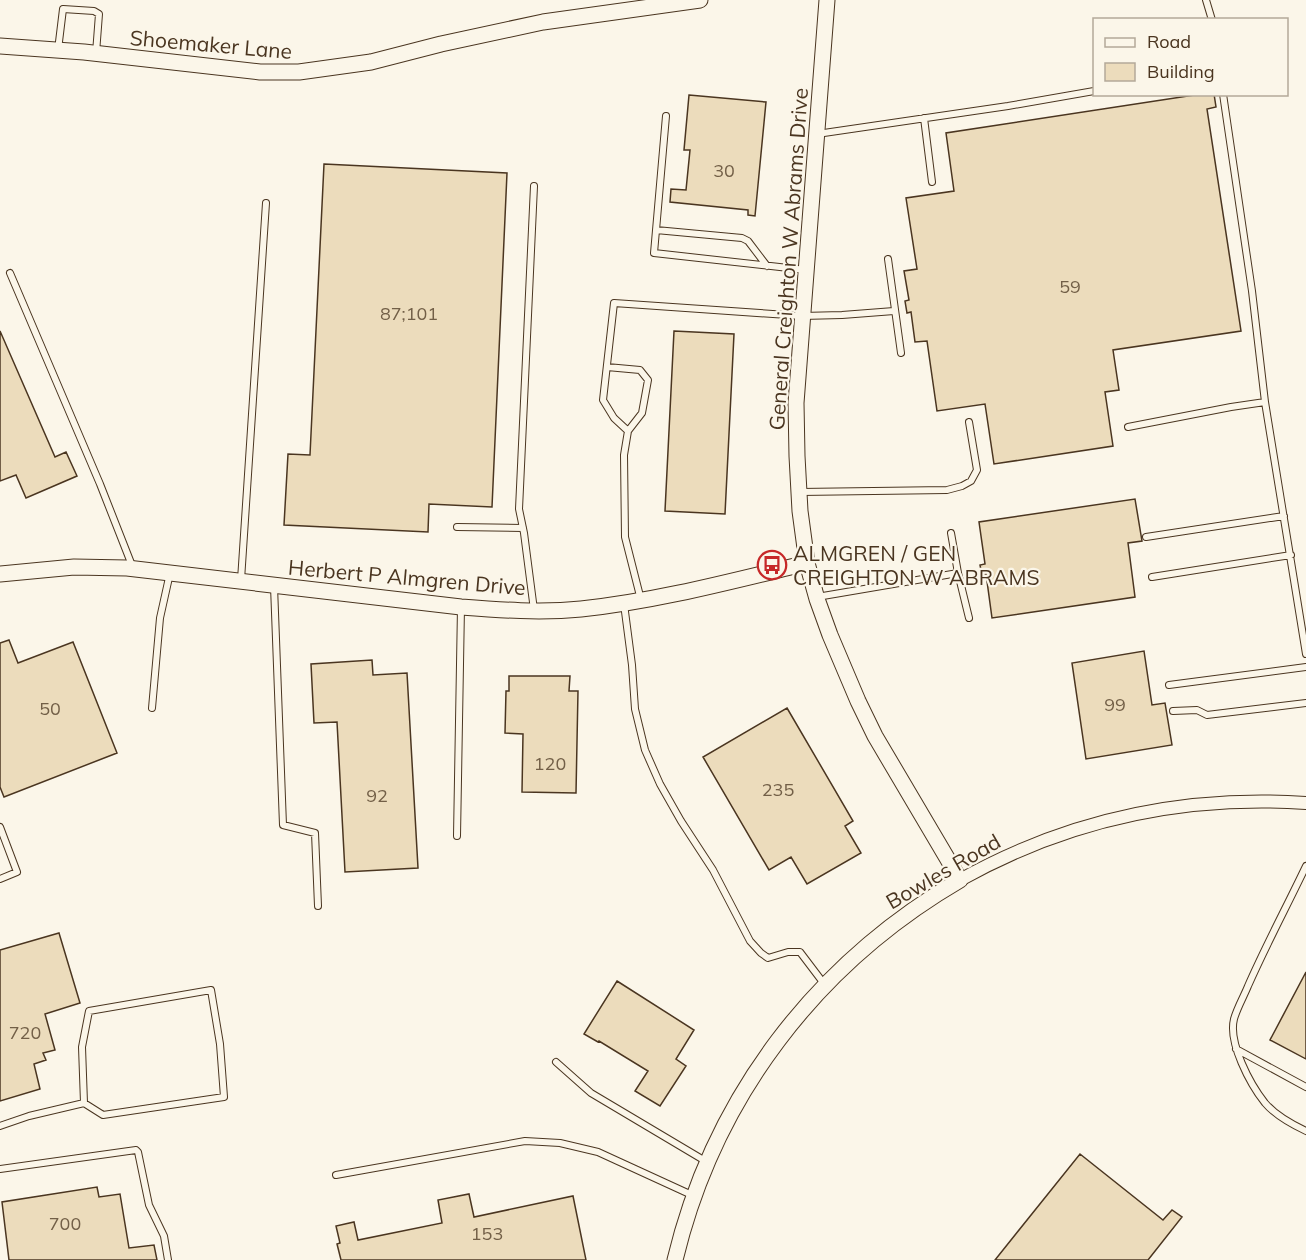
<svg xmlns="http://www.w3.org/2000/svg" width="1306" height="1260" font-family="Mulish,sans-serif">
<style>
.building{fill:#ecdcbc;stroke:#4a3520;stroke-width:1.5}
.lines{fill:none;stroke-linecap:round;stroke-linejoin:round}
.service-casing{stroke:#4a3520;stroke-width:8}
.minor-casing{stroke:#4a3520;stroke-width:14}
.tertiary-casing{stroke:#4a3520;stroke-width:17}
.service{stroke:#fbf6e9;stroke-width:6}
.minor{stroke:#fbf6e9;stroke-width:12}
.tertiary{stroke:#fbf6e9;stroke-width:15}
.labels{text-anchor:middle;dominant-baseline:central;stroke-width:4.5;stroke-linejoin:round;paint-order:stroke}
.number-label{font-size:18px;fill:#725f47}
.street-label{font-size:21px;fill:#4a3520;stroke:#fbf6e9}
.poi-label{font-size:21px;fill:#4a3520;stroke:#fbf6e9;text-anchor:start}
</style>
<rect width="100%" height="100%" fill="#fbf6e9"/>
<!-- building -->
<path class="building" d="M 1201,94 L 1214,94 L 1216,107 L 1207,109 L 1241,331 L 1113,350 L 1119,390 L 1105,392 L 1113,446 L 994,464 L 985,404 L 937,411 L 927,341 L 915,342 L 911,312 L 907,313 L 905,301 L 909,300 L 904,271 L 917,269 L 906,198 L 954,191 L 946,133 Z
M 689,95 L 766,102 L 755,216 L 748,215 L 748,210 L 670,202 L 671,189 L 686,190 L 690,150 L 684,150 Z
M 324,164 L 507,173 L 492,507 L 429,504 L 428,532 L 284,525 L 288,454 L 310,455 Z
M 0,331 L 55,457 L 66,452 L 77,476 L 26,498 L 16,475 L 0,481 Z
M 674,331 L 734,334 L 725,514 L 665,511 Z
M 1135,499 L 1142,541 L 1128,543 L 1135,597 L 992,618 L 986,574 L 982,575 L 980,565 L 985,564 L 979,522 Z
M 9,640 L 18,663 L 73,642 L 117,753 L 4,797 L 0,787 L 0,643 Z
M 1144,651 L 1152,705 L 1165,703 L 1172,745 L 1086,759 L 1072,663 Z
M 372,660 L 373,675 L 407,673 L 418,868 L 345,872 L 337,722 L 314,723 L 311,664 Z
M 509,676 L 570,676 L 569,691 L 578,691 L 576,793 L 522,792 L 523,734 L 505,733 L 506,691 L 509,691 Z
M 787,708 L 853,821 L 845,826 L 861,853 L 807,884 L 791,857 L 769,870 L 703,757 Z
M 59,933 L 80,1003 L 45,1014 L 55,1050 L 43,1053 L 46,1060 L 34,1064 L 40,1089 L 0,1101 L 0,950 Z
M 1306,972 L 1306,1059 L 1270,1040 Z
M 617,981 L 694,1030 L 676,1059 L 686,1066 L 660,1106 L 635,1091 L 648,1071 L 599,1041 L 598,1042 L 584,1034 Z
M 1080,1154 L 1163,1220 L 1172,1210 L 1182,1217 L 1148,1260 L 995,1260 Z
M 97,1187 L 99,1197 L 120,1194 L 129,1248 L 154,1245 L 157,1260 L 9,1260 L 2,1202 Z
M 469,1194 L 474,1217 L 573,1196 L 586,1260 L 341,1260 L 337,1244 L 340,1243 L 336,1226 L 354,1222 L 358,1240 L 442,1223 L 438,1200 Z"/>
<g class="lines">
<!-- service casing -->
<g class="service-casing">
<path id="service" d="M 1206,0 L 1212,20
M 58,50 L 63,9 L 94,11 L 99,14 L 96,53
M 1223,94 L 1252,291 L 1265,402 L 1306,654
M 666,116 L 654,253 L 806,270
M 924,118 L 932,182
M 817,134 L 1008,106 L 1094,91
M 534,186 L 519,509 L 524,533 L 534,610
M 656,230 L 742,238 L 748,241 L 767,266
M 888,259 L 901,353
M 10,273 L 100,484 L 133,568
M 607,367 L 640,370 L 648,380 L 642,413 L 628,431
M 1128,427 L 1231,407 L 1265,402
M 800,492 L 947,490 L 962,486 L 971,481 L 977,470 L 969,422
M 457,527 L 523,528
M 951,533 L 958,573 L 969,618
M 1146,537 L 1284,516
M 1152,577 L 1291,555
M 241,580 L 266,203
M 274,586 L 283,825 L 315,833 L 318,906
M 817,597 L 958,573
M 641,600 L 625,537 L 624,455 L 628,431 L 614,418 L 603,400 L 614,303 L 802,316 L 842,315 L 894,311
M 624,604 L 632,665 L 635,709 L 645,750 L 660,784 L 681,821 L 713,870 L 750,941 L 761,953 L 768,958 L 788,952 L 800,952 L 825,985
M 1169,685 L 1306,667
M 152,708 L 160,618 L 170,573
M 1173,711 L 1197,710 L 1207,715 L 1306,703
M 0,827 L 17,872 L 0,879
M 457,836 L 461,607
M 1306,866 C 1287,906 1266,945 1248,986 C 1244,996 1237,1008 1234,1019 C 1228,1043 1250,1084 1265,1103 C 1276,1116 1291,1124 1306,1131
M 1236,1049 L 1306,1087
M 556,1062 L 591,1093 L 707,1162
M 0,1126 L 29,1116 L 84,1103 L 103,1115 L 224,1097 L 220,1044 L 211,990 L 89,1011 L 82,1047 L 84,1103
M 0,1169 L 136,1150 L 138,1152 L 149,1205 L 164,1236 L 168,1260
M 336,1175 L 525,1141 L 560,1143 L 598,1152 L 694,1196"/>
</g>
<!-- minor casing -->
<g class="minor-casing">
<path id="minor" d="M 960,880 C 1067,820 1183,795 1306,803"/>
</g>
<!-- tertiary casing -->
<g class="tertiary-casing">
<path id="tertiary" d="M 0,46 L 84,52 L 260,72 L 299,72 L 371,62 L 441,44 L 543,22 L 700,0
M 0,574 L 74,567 L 127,568 L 461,607 C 500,610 541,613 581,609 C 657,601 732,581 807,563
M 675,1260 C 714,1097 816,964 960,880 L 875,736 L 858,701 L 830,635 L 817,599 L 807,563 L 800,511 L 797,456 L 796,403 L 827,0"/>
</g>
<!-- service -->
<use href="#service" class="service"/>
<!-- minor -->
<use href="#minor" class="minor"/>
<!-- tertiary -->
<use href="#tertiary" class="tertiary"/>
</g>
<!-- icons -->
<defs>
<g id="bus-ring" transform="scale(1.5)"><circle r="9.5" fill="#fbf6e9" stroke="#c62828" stroke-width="1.5"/><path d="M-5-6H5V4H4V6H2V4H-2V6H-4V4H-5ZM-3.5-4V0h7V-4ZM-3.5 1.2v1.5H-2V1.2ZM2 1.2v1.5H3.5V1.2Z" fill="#c62828"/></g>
</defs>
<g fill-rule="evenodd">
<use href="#bus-ring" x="772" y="565"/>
</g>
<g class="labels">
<!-- number labels -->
<g class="number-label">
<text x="724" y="170">30</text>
<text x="1070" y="286">59</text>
<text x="409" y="313">87;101</text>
<text x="1115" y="704">99</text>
<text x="50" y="708">50</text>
<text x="550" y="763">120</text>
<text x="778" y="789">235</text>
<text x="377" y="795">92</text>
<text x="25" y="1032">720</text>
<text x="65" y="1223">700</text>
<text x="487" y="1233">153</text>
</g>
<!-- street labels -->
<g class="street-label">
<text transform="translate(211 44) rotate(5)">Shoemaker Lane</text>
<text transform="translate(788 259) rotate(-86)">General Creighton W Abrams Drive</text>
<text transform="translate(407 577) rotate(5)">Herbert P Almgren Drive</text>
<text transform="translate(943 871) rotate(-30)">Bowles Road</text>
</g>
<!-- poi labels -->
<g class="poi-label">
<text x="793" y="553">ALMGREN / GEN<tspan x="793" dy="24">CREIGHTON W ABRAMS</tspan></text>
</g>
</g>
<!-- legend -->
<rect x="1093" y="18" width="195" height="78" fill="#fbf6e9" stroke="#b4a999" stroke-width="1.5"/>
<rect x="1105" y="38" width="30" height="9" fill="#fbf6e9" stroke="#b4a999" stroke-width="1.5"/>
<text x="1147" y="48" font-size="18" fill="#4a3520">Road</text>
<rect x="1105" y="63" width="30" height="18" fill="#ecdcbc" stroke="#b4a999" stroke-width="1.5"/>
<text x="1147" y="78" font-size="18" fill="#4a3520">Building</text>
</svg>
